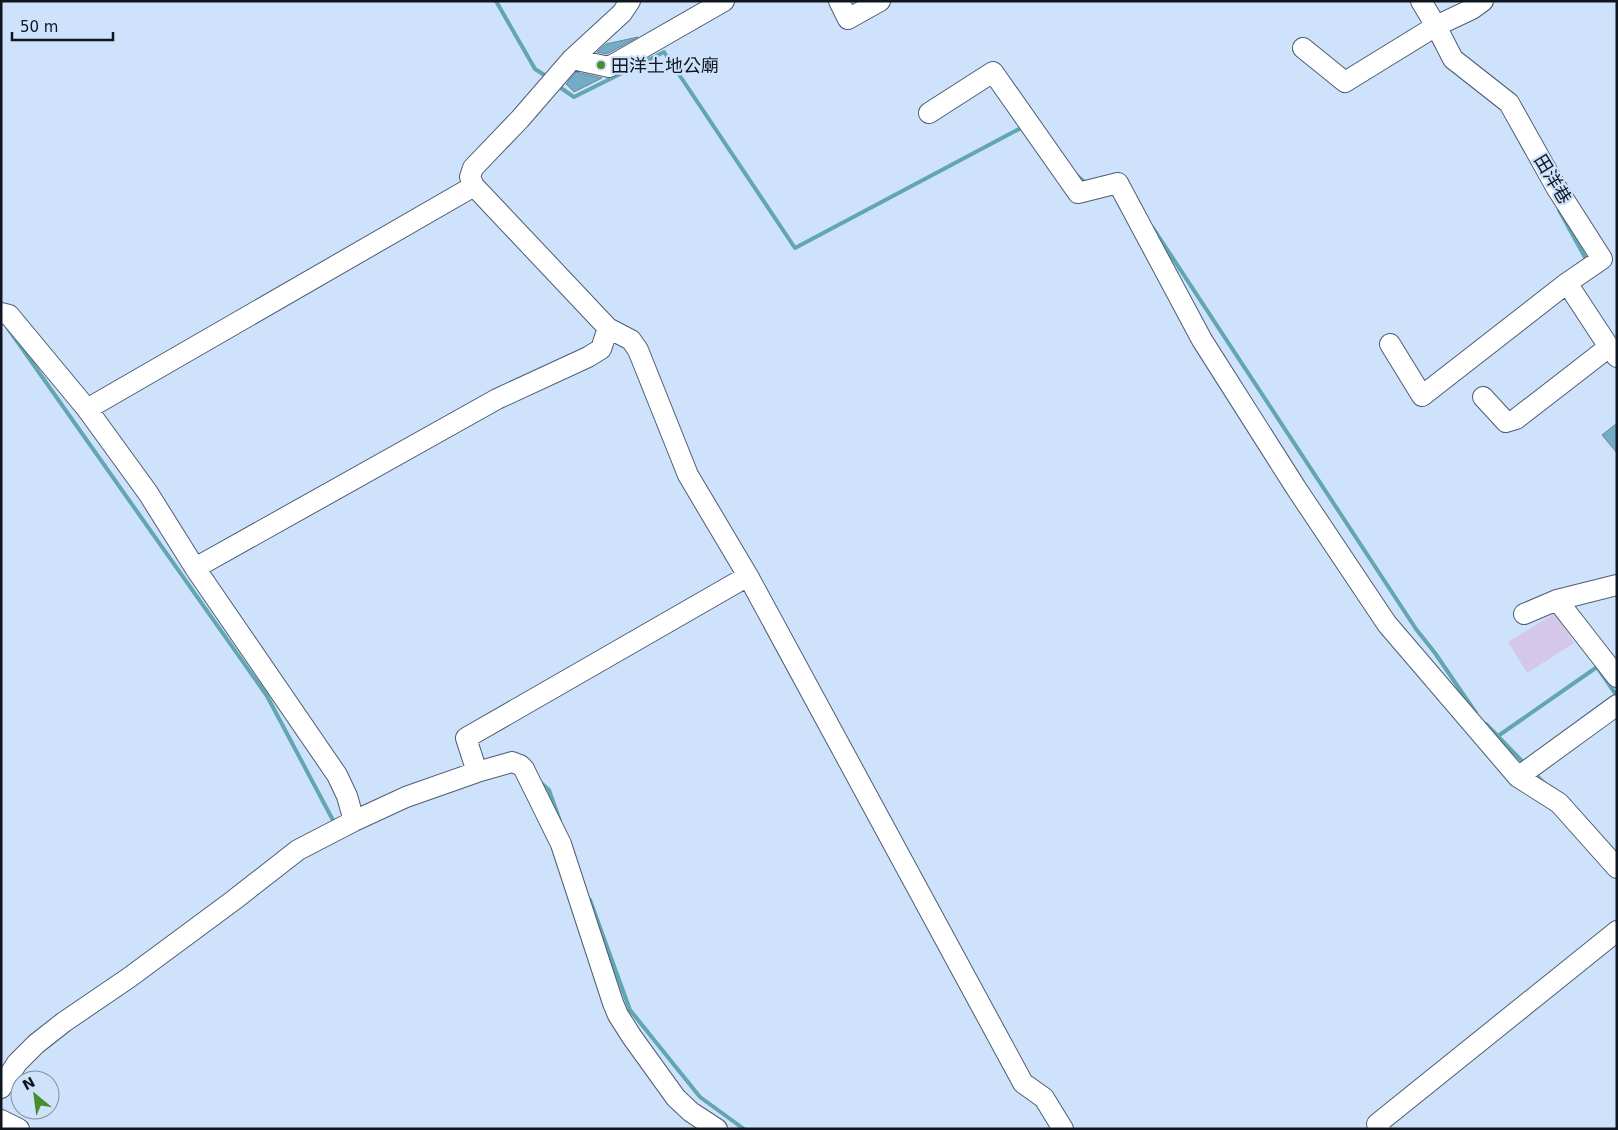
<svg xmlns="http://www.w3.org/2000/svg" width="1618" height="1130" font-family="'DejaVu Sans','Noto Sans TC',sans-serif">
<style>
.green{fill:#d4c7ea}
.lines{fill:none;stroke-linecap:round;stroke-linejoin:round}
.stream{stroke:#61a6b0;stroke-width:4}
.building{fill:#74abc7;stroke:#6c8998}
.minor-casing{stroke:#4d5d72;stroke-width:22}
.minor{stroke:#fff;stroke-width:20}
.poi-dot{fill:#4b8c2d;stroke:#cfe2fb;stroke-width:2}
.labels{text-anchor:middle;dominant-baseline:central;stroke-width:4.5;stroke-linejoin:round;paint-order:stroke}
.poi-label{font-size:18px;fill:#0f161f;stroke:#cfe2fb;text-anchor:start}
.street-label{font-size:18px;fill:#0f161f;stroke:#cfe2fb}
</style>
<rect width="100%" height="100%" fill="#cfe2fb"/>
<!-- green -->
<path class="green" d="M 1555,613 L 1574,643 L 1527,673 L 1508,642 Z"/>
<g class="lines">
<!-- stream -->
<path class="stream" d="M 496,1 L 535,69 L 549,78
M 558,86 L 574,97 L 664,52 L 795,248 L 1021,128 L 1024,130
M 1075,174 L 1087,184
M 1559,210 L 1587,261
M 1153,228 L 1416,629 L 1435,653 L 1476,713
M 7,327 L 267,696 L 335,824
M 1486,724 L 1525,764
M 1498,736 L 1597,667 L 1617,696
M 1533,772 L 1544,783
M 540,782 L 549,790 L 560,821
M 590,900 L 630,1010 L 700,1097 L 744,1129"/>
</g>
<!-- building -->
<path class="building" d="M 638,37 L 607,54 L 597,52 L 606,44 Z
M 576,72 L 602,78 L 574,92 L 566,84 Z
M 1617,423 L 1617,453 L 1602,435 Z"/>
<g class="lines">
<!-- minor casing -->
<g class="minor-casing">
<path id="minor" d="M 839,1 L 848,19 L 880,1
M 1421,1 L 1436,26 L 1453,59 L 1509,103 L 1556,187 L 1602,259 L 1567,283 L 1609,347 L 1617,357
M 1303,48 L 1345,82 L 1436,26 L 1472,9 L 1483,1
M 572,59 L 609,67 L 724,1
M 929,113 L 993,72 L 1078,193 L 1118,183 L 1202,340 L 1296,488 L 1387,624 L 1518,777 L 1559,803 L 1617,868
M 474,186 L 608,328 L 631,340 L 638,350 L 688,475 L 748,576 L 1023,1083 L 1044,1098 L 1063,1129
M 1,313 L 9,315 L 87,409 L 148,493 L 195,568 L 337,775 L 347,796 L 354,821
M 1390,344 L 1422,396 L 1567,283
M 1483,397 L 1506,422 L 1516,419 L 1609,347
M 87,409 L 474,186 L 470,177 L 473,168 L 520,119 L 572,59 L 622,13 L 630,1
M 195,568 L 497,399 L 588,357 L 601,349 L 608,328
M 1557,600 L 1617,677
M 1524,614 L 1557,600 L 1617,585
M 477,772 L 466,738 L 748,576
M 1518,777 L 1617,705
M 1,1088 L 17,1063 L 36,1044 L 64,1022 L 130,977 L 234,900 L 298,850 L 354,821 L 406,797 L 477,772 L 512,762 L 520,765 L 524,769 L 561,844 L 613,1003 L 618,1015 L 632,1037 L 676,1098 L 691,1112 L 717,1129
M 1,1120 L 19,1129
M 1380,1129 L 1377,1124 L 1617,931"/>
</g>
<!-- minor -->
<use href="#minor" class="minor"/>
</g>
<!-- markers -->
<circle class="poi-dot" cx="601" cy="65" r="5"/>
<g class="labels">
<!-- poi labels -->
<g class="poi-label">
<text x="611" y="65">田洋土地公廟</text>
</g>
<!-- street labels -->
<g class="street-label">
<text transform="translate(1553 179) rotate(59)">田洋巷</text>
</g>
</g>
<!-- border -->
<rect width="1618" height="1130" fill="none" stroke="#0f161f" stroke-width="5"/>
<!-- north arrow -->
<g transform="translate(35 1095) rotate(331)"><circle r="24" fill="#cfe2fb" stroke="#8290a3"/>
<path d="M0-4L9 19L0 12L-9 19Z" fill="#4b8c2d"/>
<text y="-8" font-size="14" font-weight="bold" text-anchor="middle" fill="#0f161f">N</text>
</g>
<!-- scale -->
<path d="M12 32v8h101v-8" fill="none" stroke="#0f161f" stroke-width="2.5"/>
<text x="20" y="32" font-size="15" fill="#0f161f" stroke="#cfe2fb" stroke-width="4" paint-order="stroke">50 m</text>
</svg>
